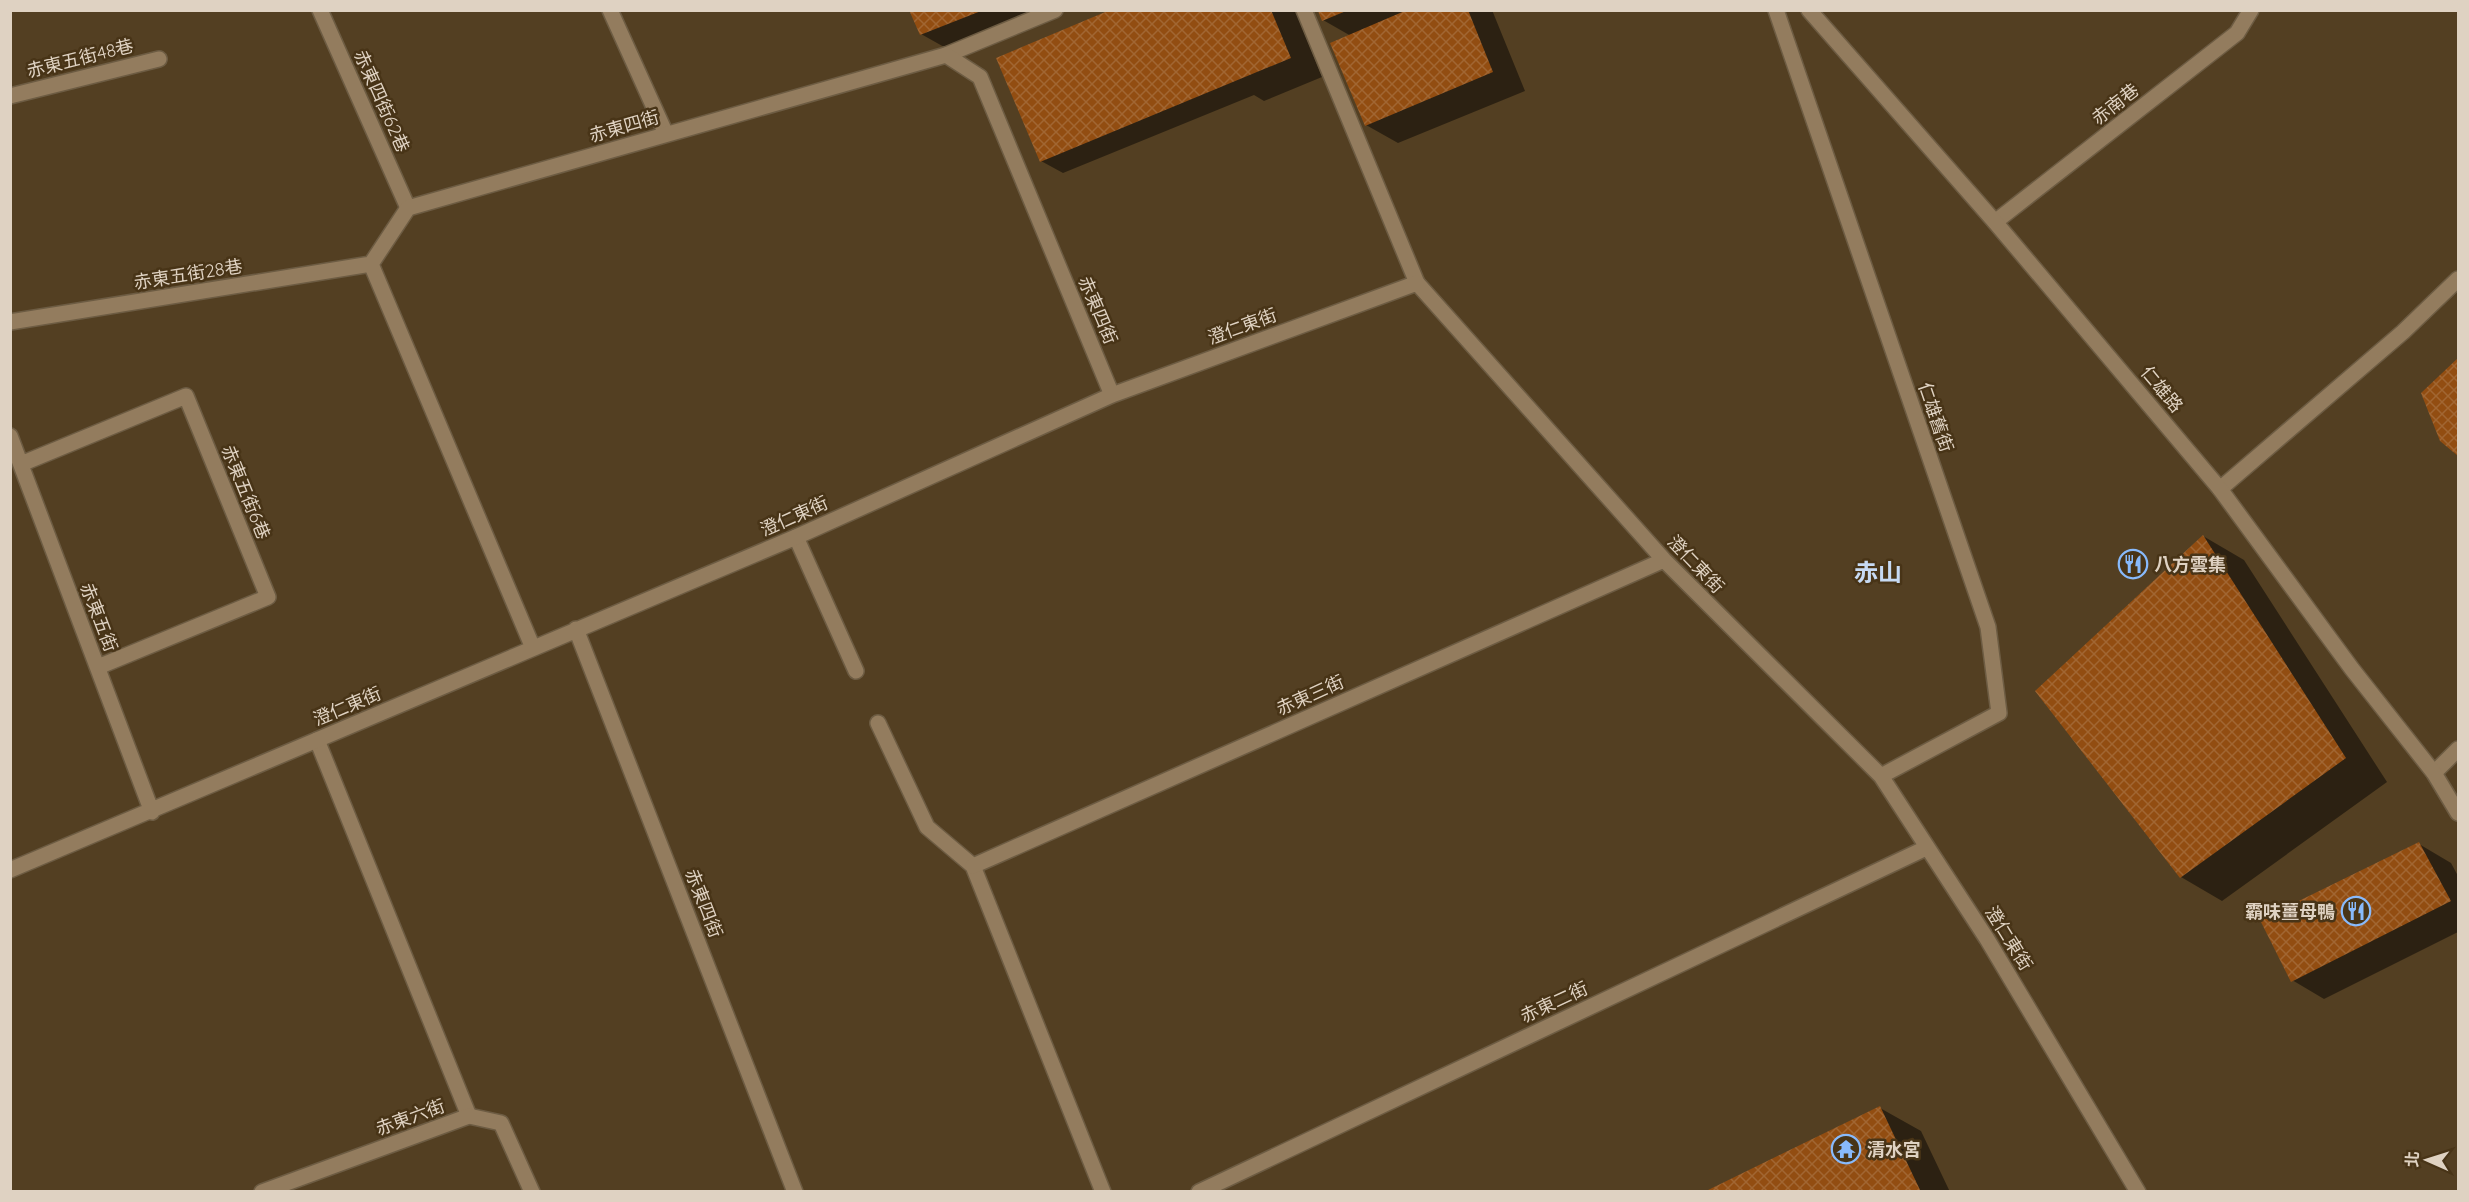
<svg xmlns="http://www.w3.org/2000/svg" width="2469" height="1202" font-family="Quicksand,'Noto Sans TC',sans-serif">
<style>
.shadow{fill:#0007}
.building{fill:url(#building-cross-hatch)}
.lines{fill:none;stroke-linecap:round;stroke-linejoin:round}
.service-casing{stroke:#6d5c43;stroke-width:18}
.minor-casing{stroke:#6d5c43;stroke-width:18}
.tertiary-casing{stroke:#6d5c43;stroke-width:18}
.service{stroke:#937c5e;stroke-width:15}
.minor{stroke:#937c5e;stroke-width:15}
.tertiary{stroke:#937c5e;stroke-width:15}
.labels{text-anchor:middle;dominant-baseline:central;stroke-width:5;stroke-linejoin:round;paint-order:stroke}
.street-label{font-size:18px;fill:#dfd2c2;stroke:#483417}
.poi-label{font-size:18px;font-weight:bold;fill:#dfd2c2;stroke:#483417;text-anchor:start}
.district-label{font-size:24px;font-weight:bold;fill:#c7daf3;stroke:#483417}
</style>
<defs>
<pattern id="building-cross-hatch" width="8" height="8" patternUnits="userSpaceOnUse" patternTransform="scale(1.5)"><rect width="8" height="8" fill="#924d11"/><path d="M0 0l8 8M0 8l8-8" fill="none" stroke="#a16632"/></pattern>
</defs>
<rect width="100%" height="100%" fill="#533f22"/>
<!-- shadow -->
<path class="shadow" d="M 911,10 L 1034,10 L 1012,20 L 1015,28 L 953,52 L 921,34 Z
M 1114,10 L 1295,10 L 1322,77 L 1264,101 L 1254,95 L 1063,173 L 1041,161 Z
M 1319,10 L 1492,10 L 1525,91 L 1398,143 L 1366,125 L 1351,36 L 1323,20 Z
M 2458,360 L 2458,454 L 2441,440 L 2423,394 Z
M 2203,536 L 2244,560 L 2387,782 L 2222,901 L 2181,877 L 2037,691 Z
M 2419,844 L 2451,863 L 2458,876 L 2458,932 L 2324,999 L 2292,980 Z
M 1880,1108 L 1921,1131 L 1950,1192 L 1707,1192 Z"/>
<!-- building -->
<path class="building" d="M 909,10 L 981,10 L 981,11 L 920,35 Z
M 1110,10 L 1271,10 L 1291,58 L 1040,162 L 996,58 Z
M 1407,10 L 1468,10 L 1493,72 L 1365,126 L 1330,43 Z
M 1318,11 L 1346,11 L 1322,21 Z
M 2458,358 L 2458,456 L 2440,441 L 2421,393 Z
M 2203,535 L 2346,758 L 2180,878 L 2035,691 Z
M 2419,842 L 2451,901 L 2291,982 L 2260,920 Z
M 1880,1106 L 1921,1192 L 1704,1192 Z"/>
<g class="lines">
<!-- service casing -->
<g class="service-casing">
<path id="service" d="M 320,10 L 408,208
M 610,10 L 666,134
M 1304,10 L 1417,283
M 946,55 L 1055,10
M 10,96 L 159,59
M 1995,222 L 2237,33 L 2251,10
M 2220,489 L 2403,332 L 2458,279
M 796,537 L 856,671
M 878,723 L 927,827 L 973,866 L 1103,1192
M 317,740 L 469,1116
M 2434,773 L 2458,749"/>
</g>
<!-- minor casing -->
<g class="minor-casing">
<path id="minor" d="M 1776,10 L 1988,627 L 1999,713 L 1881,776
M 10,322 L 371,264
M 10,436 L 152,812
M 21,464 L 186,396 L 268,597 L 98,667
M 576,629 L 795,1192
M 533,648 L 371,264 L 408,208 L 946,55 L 980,77 L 1112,395
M 973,866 L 1664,560
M 10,870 L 796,537 L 1112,395 L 1417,283 L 1664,560 L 1881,776 L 1987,939 L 2138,1192
M 262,1192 L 469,1116 L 501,1123 L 532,1192
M 1199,1192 L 1926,848"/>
</g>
<!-- tertiary casing -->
<g class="tertiary-casing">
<path id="tertiary" d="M 1809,10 L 1995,222 L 2220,489 L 2352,669 L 2434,773 L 2458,813"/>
</g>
<!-- service -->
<use href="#service" class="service"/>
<!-- minor -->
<use href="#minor" class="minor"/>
<!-- tertiary -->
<use href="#tertiary" class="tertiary"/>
</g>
<!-- icons -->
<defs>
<g id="restaurant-ring" transform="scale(1.5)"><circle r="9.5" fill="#483417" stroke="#88bafc" stroke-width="1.5"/><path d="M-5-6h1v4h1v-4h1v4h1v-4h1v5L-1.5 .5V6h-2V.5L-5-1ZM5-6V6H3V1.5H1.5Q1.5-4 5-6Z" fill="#88bafc"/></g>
<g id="temple-ring" transform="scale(1.5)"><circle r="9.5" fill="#483417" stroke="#88bafc" stroke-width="1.5"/><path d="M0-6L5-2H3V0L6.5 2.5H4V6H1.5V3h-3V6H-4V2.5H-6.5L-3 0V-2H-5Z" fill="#88bafc"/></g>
</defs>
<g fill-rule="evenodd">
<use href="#restaurant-ring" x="2133" y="564"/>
<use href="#restaurant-ring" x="2356" y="911"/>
<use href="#temple-ring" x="1846" y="1149"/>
</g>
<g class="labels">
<!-- street labels -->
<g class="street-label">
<text transform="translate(80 58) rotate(-14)">赤東五街48巷</text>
<text transform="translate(382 101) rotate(66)">赤東四街62巷</text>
<text transform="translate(2115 104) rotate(-38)">赤南巷</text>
<text transform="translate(624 126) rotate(-16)">赤東四街</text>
<text transform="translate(188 274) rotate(-9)">赤東五街28巷</text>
<text transform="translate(1098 310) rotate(67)">赤東四街</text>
<text transform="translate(1242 326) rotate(-20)">澄仁東街</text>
<text transform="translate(2162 389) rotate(50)">仁雄路</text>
<text transform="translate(1936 417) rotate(71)">仁雄舊街</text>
<text transform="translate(246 492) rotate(68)">赤東五街6巷</text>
<text transform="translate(794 516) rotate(-24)">澄仁東街</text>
<text transform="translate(1696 564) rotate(46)">澄仁東街</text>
<text transform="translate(99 617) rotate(69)">赤東五街</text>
<text transform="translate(1310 695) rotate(-24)">赤東三街</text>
<text transform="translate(347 706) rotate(-23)">澄仁東街</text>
<text transform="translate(704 903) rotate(69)">赤東四街</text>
<text transform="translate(2009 938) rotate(58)">澄仁東街</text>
<text transform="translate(1554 1002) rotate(-25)">赤東二街</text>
<text transform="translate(410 1117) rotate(-20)">赤東六街</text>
</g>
<!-- poi labels -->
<g class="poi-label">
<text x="2154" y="564">八方雲集</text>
<text x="2335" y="911" text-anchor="end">霸味薑母鴨</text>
<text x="1867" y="1149">清水宮</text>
</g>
<!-- district labels -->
<g class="district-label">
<text x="1878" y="572">赤山</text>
</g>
</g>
<!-- border -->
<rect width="2469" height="1202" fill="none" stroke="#dfd2c2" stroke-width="24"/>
<!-- north arrow -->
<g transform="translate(2427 1160) rotate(273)" stroke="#483417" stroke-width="4.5" paint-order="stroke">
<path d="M0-4.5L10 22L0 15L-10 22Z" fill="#dfd2c2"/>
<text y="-9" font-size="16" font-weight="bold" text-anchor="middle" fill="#dfd2c2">北</text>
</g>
</svg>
